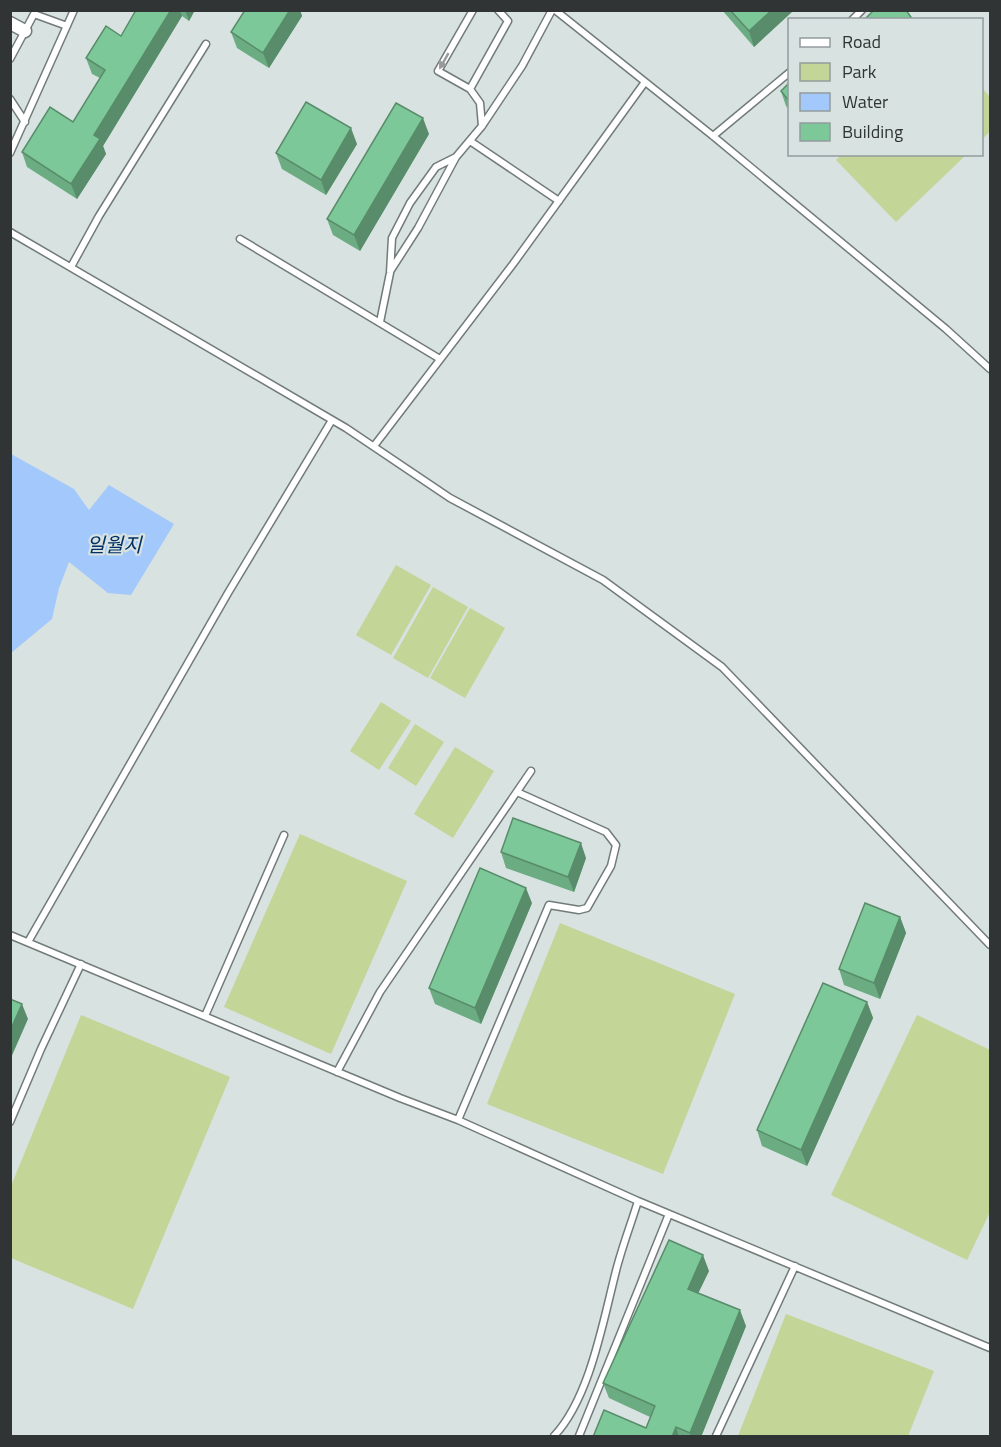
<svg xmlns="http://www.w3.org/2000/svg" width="1001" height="1447" font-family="'Titillium Web','Noto Sans KR',sans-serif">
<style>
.green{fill:#c3d597}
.water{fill:#a3c8fb}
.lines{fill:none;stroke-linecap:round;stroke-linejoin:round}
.lane-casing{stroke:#727b7a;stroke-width:9}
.street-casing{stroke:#727b7a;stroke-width:15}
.lane{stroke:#fff;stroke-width:6}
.street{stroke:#fff;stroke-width:12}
.wall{fill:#6cac83}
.shaded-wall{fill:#588c6a}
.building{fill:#7dc898;stroke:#588c6a;stroke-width:1.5}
.oneway{fill:#989a9a}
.labels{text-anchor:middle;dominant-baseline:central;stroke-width:4.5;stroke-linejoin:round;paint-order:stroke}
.water-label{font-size:20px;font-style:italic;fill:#023066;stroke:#d7e2e1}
</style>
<rect width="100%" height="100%" fill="#d7e2e1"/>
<!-- green -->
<path class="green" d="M 982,88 L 990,97 L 990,131 L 982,140 Z
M 842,154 L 966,154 L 966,155 L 896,222 L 836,160 Z
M 396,565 L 431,585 L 391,655 L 356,635 Z
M 433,587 L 468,607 L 428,678 L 393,658 Z
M 470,608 L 505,628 L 465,698 L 430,678 Z
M 381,702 L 411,721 L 379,770 L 350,751 Z
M 415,724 L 444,742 L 416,786 L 388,768 Z
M 455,747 L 494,771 L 453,838 L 414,814 Z
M 300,834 L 407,881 L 331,1054 L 224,1007 Z
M 560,923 L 735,994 L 663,1174 L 487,1104 Z
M 81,1015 L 230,1077 L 133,1309 L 11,1258 L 11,1186 Z
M 917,1015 L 990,1050 L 990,1212 L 967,1260 L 831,1195 Z
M 786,1314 L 934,1371 L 908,1436 L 738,1436 Z"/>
<!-- water -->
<path class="water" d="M 11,454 L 74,489 L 89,510 L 109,485 L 174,524 L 131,595 L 108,593 L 69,562 L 59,588 L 52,619 L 11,653 Z"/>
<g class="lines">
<!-- lane casing -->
<g class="lane-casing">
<path id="lane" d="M 473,10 L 438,71 L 470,89 L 508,21 L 498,10
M 555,10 L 713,136 L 946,329 L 990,369
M 852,20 L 862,10
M 10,59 L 34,14 L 67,26
M 470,89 L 480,103 L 482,126
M 10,99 L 25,122
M 713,136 L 790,72
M 470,141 L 559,201
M 10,153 L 74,10
M 10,232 L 346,428 L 450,498 L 603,580 L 722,667 L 990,945
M 240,239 L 440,359
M 71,267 L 99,216 L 206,44
M 391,270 L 418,228 L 456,157
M 380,322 L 390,273 L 392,238 L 410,203 L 436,167 L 456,157 L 482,126 L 522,66 L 552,10
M 374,446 L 513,264 L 645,82
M 10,935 L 400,1098 L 458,1120 L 638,1201 L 990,1348
M 28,942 L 228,593 L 332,420
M 205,1016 L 284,835
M 337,1072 L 380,992 L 531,771
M 458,1120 L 549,905 L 579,910 L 587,908 L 611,866 L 616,845 L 606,832 L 517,792
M 10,1122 L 41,1049 L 81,964
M 554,1436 C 590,1398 603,1321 616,1271 C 622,1247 631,1224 638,1201
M 579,1436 L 669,1214
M 716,1436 L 795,1266"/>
</g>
<!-- street casing -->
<g class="street-casing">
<path id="street" d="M 10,23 L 25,31"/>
</g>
<!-- lane -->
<use href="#lane" class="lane"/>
<!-- street -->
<use href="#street" class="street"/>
</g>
<!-- wall -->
<path class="wall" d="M 136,10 L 195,10 L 189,21 L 182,16 L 103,146 L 106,154 L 77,199 L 27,167 L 22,152 L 73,122 L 100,78 L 92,74 L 86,58 L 121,36 Z
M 245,10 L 300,10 L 302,16 L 269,68 L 237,48 L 231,32 Z
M 722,10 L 794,10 L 754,47 Z
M 789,83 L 789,110 L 786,106 L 781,91 Z
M 429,134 L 360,251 L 333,235 L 327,219 Z
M 357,144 L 326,195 L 282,169 L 276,153 Z
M 501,852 L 586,858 L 574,892 L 506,868 Z
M 532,903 L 481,1024 L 435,1004 L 429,988 Z
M 900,917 L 906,933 L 880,999 L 844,985 L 839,969 Z
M 867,1002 L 873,1018 L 807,1166 L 762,1146 L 757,1130 Z
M 709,1271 L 698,1293 L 746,1326 L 701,1437 L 593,1437 L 646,1428 L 650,1417 L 609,1398 L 603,1383 Z"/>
<!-- shaded-wall -->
<path class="shaded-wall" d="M 171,10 L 180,10 L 182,16 L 103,146 L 106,154 L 77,199 L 71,184 L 94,135 Z
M 185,10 L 195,10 L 189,21 Z
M 290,10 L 300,10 L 302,16 L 269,68 L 263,53 Z
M 772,10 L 794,10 L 754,47 L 749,31 Z
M 423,118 L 429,134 L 360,251 L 354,235 Z
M 351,128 L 357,144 L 326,195 L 321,180 Z
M 581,843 L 586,858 L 574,892 L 568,877 Z
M 526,888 L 532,903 L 481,1024 L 475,1008 Z
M 900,917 L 906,933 L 880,999 L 874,983 Z
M 867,1002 L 873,1018 L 807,1166 L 801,1150 Z
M 22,1004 L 28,1019 L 10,1060 L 10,1031 Z
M 703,1255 L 709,1271 L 693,1304 L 688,1289 Z
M 740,1310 L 746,1326 L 701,1437 L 691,1437 L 690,1433 Z
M 676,1427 L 679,1437 L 672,1437 Z"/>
<!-- building -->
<path class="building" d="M 136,10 L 171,10 L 94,135 L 100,139 L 71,184 L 22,152 L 50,107 L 73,122 L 105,70 L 86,58 L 106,26 L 121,36 Z
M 245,10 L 290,10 L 263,53 L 231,32 Z
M 730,10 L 772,10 L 749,31 Z
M 874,10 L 906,10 L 913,20 L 864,20 Z
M 789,83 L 789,101 L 781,91 Z
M 306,102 L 351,128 L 321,180 L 276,153 Z
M 396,103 L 423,118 L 354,235 L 327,219 Z
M 513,818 L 581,843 L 568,877 L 501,852 Z
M 480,868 L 526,888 L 475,1008 L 429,988 Z
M 865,903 L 900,917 L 874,983 L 839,969 Z
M 823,983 L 867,1002 L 801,1150 L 757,1130 Z
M 10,999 L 22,1004 L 10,1031 Z
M 669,1240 L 703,1255 L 688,1289 L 740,1310 L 690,1433 L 676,1427 L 672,1437 L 593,1437 L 604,1410 L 646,1428 L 655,1406 L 603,1383 Z"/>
<!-- one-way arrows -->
<defs><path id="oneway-solid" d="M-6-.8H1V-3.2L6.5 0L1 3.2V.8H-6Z" transform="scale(1.5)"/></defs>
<use class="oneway" href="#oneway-solid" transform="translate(444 61) rotate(120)"/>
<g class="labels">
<!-- water labels -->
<g class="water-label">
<text x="114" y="544">일월지</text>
</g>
</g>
<!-- border -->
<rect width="1001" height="1447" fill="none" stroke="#303434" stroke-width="24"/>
<!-- legend -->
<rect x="788" y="18" width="195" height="138" fill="#d7e2e1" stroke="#949c9c" stroke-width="1.5"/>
<rect x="800" y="38" width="30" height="9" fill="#ffffff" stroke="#949c9c" stroke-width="1.5"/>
<text x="842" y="48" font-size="18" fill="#303434">Road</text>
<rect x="800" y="63" width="30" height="18" fill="#c3d597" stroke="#949c9c" stroke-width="1.5"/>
<text x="842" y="78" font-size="18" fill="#303434">Park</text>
<rect x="800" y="93" width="30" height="18" fill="#a3c8fb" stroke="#949c9c" stroke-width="1.5"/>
<text x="842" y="108" font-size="18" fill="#303434">Water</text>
<rect x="800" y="123" width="30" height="18" fill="#7dc898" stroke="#949c9c" stroke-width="1.5"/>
<text x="842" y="138" font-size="18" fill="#303434">Building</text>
</svg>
